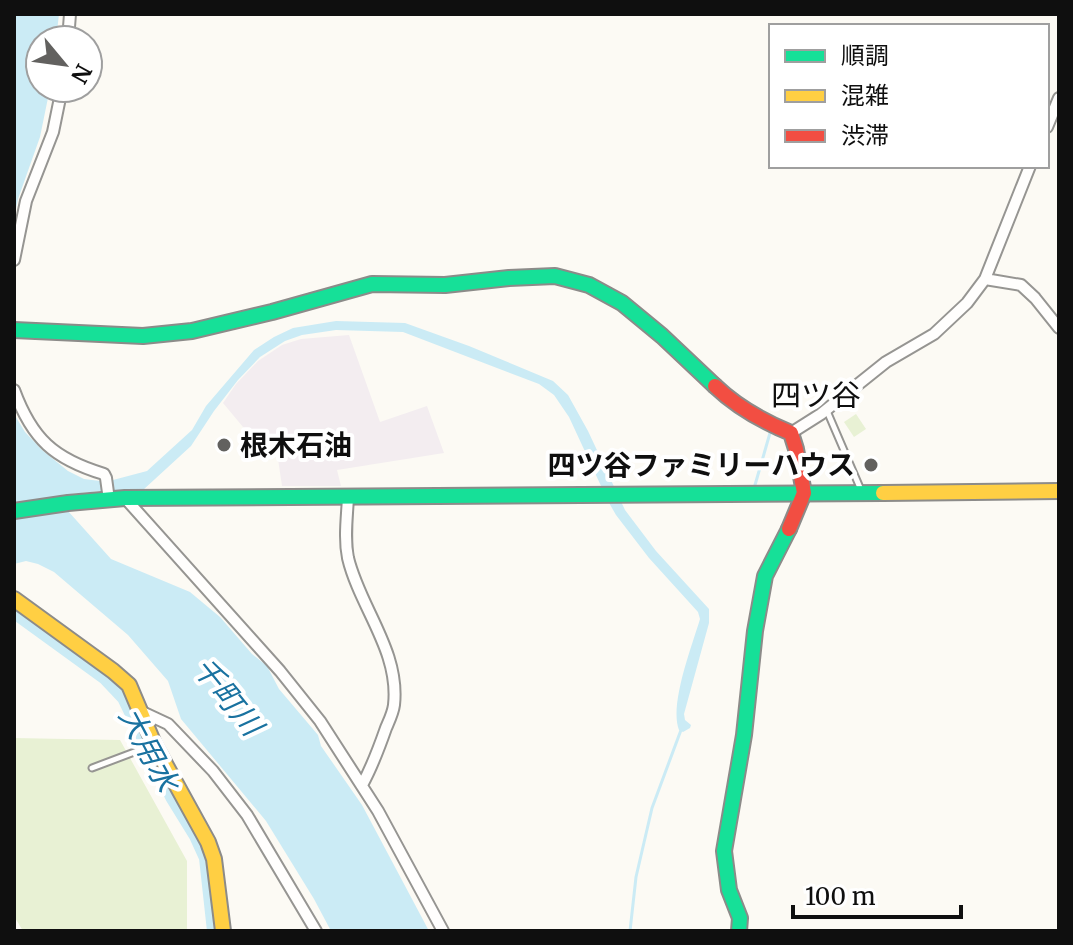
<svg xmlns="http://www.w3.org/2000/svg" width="1073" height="945" font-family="Merriweather,'Noto Sans JP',serif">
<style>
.industrial{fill:#f3edf0}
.green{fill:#e8f1d4}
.water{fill:#cbebf5}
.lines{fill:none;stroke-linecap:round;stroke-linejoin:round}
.stream{stroke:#cbebf5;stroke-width:3}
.canal{stroke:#cbebf5;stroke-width:12}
.lane-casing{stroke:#969592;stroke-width:9}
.street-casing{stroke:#969592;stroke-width:14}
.fast-casing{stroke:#8c8b89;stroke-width:18}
.slow-casing{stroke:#8c8b89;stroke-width:18}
.jam-casing{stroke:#8c8b89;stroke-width:18}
.lane{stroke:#fffefd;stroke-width:5}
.street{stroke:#fffefd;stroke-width:10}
.fast{stroke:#16e098;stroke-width:14}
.slow{stroke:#ffcf43;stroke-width:14}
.jam{stroke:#f24e42;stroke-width:14}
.poi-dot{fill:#62615f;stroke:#fff;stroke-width:3}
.labels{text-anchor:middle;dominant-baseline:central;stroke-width:8;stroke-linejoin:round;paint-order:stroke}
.poi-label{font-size:28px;font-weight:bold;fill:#0f0f0f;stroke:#fff;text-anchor:start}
.neighbourhood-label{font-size:30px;fill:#0f0f0f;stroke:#fff}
.water-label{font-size:30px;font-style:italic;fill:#1972a0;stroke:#fff}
</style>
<rect width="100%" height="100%" fill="#fcfaf4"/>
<!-- industrial -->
<path class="industrial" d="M 349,335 L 380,422 L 427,406 L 444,453 L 337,470 L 341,486 L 282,486 L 275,439 L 253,439 L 223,403 L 236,384 L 258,361 L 282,345 L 301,339 Z"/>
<!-- green -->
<path class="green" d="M 856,414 L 866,429 L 854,437 L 844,422 Z
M 14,738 L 120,740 L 187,861 L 187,931 L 23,931 L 14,916 Z"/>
<!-- water -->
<path class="water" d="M 14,14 L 59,14 L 56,40 L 40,40 L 40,88 L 50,88 L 40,137 L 18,199 L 14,217 Z
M 336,321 L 405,323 L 469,346 L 553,381 L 568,395 L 588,431 L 625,510 L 656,551 L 709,609 L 709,623 L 684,714 L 685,720 L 691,725 L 690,728 L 683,732 L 679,730 C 669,705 692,646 700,619 L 698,612 L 649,558 L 616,515 L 608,501 L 569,417 L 554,395 L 539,384 L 403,332 L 336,330 L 302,335 L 285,341 L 260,357 L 238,380 L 214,411 L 191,446 L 143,490 L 101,491 L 61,495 L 68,511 L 111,559 L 190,592 L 220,617 L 252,654 L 267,666 L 279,689 L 318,735 L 321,746 L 362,805 L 429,931 L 331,931 L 314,899 L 266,821 L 181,719 L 168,681 L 128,635 L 54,572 L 38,564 L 26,561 L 14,564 L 14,414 L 25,432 L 42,450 L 68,471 L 84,479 L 100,481 L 113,480 L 147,471 L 192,430 L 206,406 L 254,350 L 274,337 L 293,328 Z"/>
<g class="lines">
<!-- stream -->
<path class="stream" d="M 755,485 L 770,433
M 630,931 L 636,877 L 652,808 L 681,730"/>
<!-- canal -->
<path class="canal" d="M 14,613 L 105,679 L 123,698 L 171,797 L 195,836 L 205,858 L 213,931"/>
<!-- lane casing -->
<g class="lane-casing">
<path id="lane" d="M 827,411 L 861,490
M 92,768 L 153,745"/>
</g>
<!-- street casing -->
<g class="street-casing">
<path id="street" d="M 68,40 L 70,14
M 1047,127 L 1059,98
M 14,260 L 26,201 L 53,132 L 62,88
M 985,279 L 1021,285 L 1035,298 L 1059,328
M 14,390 C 32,439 54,459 104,474 L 106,478 L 109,500
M 791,433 L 821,414 L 886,362 L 934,334 L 967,303 L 985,279 L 1030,166
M 348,497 C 347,518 344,538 348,558 C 360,608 400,651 394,705 C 393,713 389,721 386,728 C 379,748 372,767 362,785
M 125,498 L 280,671 L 320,721 L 378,811 L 443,931
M 138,710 L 168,724 L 213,771 L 247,815 L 316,931"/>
</g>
<!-- fast casing -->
<g class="fast-casing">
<path id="fast" d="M 14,330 L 143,336 L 192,331 L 272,312 L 372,284 L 445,285 L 509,278 L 555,276 L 589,285 L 622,303 L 662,336 L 715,386
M 14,511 L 68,503 L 125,498 L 883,493
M 739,931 L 740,918 L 729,890 L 724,851 L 744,735 L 755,631 L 765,576 L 789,529"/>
</g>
<!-- slow casing -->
<g class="slow-casing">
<path id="slow" d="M 883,493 L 1059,491
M 14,599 L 113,671 L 129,685 L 154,744 L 208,842 L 214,859 L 223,931"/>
</g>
<!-- jam casing -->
<g class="jam-casing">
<path id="jam" d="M 715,386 C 736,406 764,422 791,433 L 796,449 L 804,493 L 789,529"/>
</g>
<!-- lane -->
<use href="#lane" class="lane"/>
<!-- street -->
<use href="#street" class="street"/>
<!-- fast -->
<use href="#fast" class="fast"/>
<!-- slow -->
<use href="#slow" class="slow"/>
<!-- jam -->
<use href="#jam" class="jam"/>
</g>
<!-- markers -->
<g class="poi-dot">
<circle cx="224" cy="445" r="8"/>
<circle cx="871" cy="465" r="8"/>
</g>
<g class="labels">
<!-- poi labels -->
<g class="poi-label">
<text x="240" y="445">根木石油</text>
<text x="855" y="465" text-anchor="end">四ツ谷ファミリーハウス</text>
</g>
<!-- neighbourhood labels -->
<g class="neighbourhood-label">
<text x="816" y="395">四ツ谷</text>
</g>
<!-- water labels -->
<g class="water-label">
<text transform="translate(228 696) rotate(51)">千町川</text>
<text transform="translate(149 749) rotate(62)">大用水</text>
</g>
</g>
<!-- border -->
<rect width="1073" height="945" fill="none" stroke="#0f0f0f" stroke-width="32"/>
<!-- legend -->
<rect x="769" y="24" width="280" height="144" fill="#ffffff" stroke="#9f9f9f" stroke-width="2"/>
<rect x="785" y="50" width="40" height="12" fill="#16e098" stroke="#9f9f9f" stroke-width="2"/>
<text x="841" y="64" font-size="24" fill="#0f0f0f">順調</text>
<rect x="785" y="90" width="40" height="12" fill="#ffcf43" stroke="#9f9f9f" stroke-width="2"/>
<text x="841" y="104" font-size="24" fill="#0f0f0f">混雑</text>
<rect x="785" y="130" width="40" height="12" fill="#f24e42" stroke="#9f9f9f" stroke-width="2"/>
<text x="841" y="144" font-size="24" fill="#0f0f0f">渋滞</text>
<!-- north arrow -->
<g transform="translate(64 64) rotate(119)"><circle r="38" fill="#ffffff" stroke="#9f9f9f" stroke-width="2"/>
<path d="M0-6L14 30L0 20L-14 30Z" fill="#62615f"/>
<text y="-12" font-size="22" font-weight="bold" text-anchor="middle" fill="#0f0f0f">N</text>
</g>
<!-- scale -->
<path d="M793 905v12h168v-12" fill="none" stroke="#0f0f0f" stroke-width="4"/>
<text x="805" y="905" font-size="24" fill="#0f0f0f" stroke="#ffffff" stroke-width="6" paint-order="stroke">100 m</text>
</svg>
